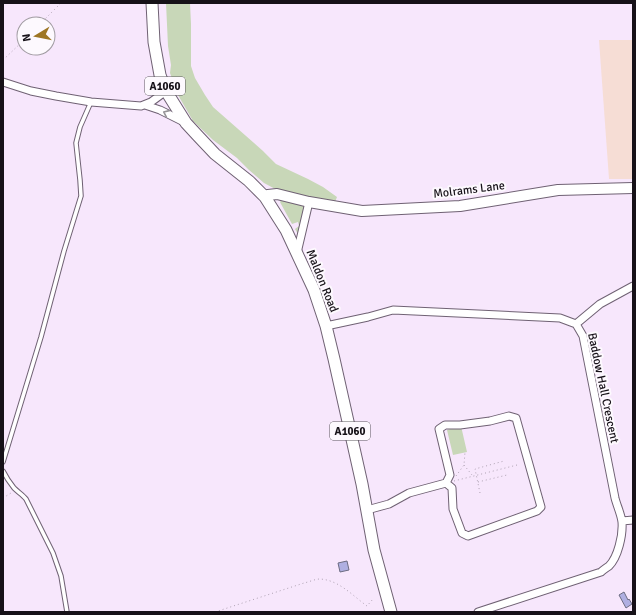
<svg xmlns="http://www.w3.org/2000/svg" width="636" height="615" font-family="Signika,sans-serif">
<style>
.education{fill:#f6ddd5}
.green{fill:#c8d7b8}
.building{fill:#afafe1;stroke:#6c6c81}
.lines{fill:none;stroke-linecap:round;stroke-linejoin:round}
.lane-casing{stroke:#6f6173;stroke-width:5.5}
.street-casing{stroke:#6f6173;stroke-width:9}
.secondary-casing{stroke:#6f6173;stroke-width:12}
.primary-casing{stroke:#6f6173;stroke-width:13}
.path{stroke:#aea2b2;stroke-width:1;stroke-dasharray:1 3;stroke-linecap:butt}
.lane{stroke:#fff;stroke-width:3.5}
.street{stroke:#fff;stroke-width:7}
.secondary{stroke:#fff;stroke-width:10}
.primary{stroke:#fff;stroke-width:11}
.oneway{stroke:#969497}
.labels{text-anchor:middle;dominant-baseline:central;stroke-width:4;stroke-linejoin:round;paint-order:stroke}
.shield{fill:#fdf9fe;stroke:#5b575d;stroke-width:1}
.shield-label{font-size:11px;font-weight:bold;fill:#161118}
.street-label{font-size:12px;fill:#161118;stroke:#fdf9fe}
</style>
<rect width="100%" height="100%" fill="#f7e7fc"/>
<!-- education -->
<path class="education" d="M 599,40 L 633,40 L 633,179 L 609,179 Z"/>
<!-- green -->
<path class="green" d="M 166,3 L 190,3 L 191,24 L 191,66 L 195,78 L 205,95 L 213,107 L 263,151 L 276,164 L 308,179 L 323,187 L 337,197 L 335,202 L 279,191 L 264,183 L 249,170 L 237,158 L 213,140 L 193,121 L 178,95 L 170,73 L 171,65 L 168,46 Z
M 282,199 L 303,206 L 304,208 L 299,233 L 298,234 L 295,229 L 299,226 L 298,222 L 292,224 L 281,204 L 280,202 Z
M 461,426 L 467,452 L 453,455 L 447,430 Z"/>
<!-- building -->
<path class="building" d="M 347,561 L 349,570 L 340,572 L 338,563 Z
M 624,592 L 628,600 L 629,599 L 632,604 L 626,608 L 619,595 Z"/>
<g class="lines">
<!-- lane casing -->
<g class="lane-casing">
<path id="lane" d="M 3,462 L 41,337 L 64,251 L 81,196 L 80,180 L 76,143 L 80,127 L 91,102
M 3,471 C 6,477 10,483 14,488 C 18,492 23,495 26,499 L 53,553 L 61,576 L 67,612"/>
</g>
<!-- street casing -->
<g class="street-casing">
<path id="street" d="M 3,82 L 31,91 L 56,96 L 91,102 L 141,106 L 151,102 L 166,91
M 145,105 L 160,110 L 184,122
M 297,253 L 309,202
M 576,324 L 600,304 L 633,286
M 326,326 L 368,317 L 393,310 L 560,318 L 576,324 L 583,336 L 615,498 C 617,506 621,514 622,522 C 623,535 618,557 609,566 C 606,568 603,570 601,572 L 478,612
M 367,510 L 389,504 L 409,493 L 446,483 L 452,488 L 453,509 L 462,533 L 468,536 L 537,511 L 541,507 L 516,418 L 509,416 L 490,421 L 460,425 L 445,425 L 439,429 L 450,475 L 446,483
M 622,521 L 633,520"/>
</g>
<!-- secondary casing -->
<g class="secondary-casing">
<path id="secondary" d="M 265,197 L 268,195 L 277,194 L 309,202 L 362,211 L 460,206 L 558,190 L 633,188"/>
</g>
<!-- primary casing -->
<g class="primary-casing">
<path id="primary" d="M 152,3 L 154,42 L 160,75 L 166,91 L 186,123 L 198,136 L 215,154 L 249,181 L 265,197 L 286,230 L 314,290 L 326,326 L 334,359 L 362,484 L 374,550 L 391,612"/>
</g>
<!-- path -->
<path class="path" d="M 40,24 L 61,3
M 3,60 L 24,40
M 464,465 L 472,475
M 456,476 L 464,465 L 465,452
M 454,481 L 517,465
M 478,482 L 507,475
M 480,493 L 475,469 L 504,461
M 3,498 L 11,493
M 215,612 L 304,583 C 309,582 315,579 320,579 C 339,580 353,596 367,606 L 373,599"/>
<!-- lane -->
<use href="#lane" class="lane"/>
<!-- street -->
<use href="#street" class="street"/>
<!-- secondary -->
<use href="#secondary" class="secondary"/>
<!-- primary -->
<use href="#primary" class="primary"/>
</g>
<!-- one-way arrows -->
<defs><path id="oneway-chevron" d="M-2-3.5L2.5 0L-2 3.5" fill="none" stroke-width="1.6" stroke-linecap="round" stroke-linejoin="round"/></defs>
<use class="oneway" href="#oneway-chevron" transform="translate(166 113) rotate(-156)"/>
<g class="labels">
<!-- shield labels -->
<g class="shield">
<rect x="145" y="77" width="40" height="18" rx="3"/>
<rect x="330" y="422" width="40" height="18" rx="3"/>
</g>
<g class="shield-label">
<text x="165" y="86">A1060</text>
<text x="350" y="431">A1060</text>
</g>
<!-- street labels -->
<g class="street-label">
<text transform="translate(469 190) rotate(-7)">Molrams Lane</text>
<text transform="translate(322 281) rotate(68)">Maldon Road</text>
<text transform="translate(603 388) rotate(78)">Baddow Hall Crescent</text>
</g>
</g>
<!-- border -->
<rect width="636" height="615" fill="none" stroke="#161118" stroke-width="8"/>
<!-- north arrow -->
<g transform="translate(36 36) rotate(260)"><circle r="19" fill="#fdf9fe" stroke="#a19ca2"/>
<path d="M0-3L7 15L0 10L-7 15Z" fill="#9e7624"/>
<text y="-6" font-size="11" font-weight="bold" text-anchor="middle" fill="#161118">N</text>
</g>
</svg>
